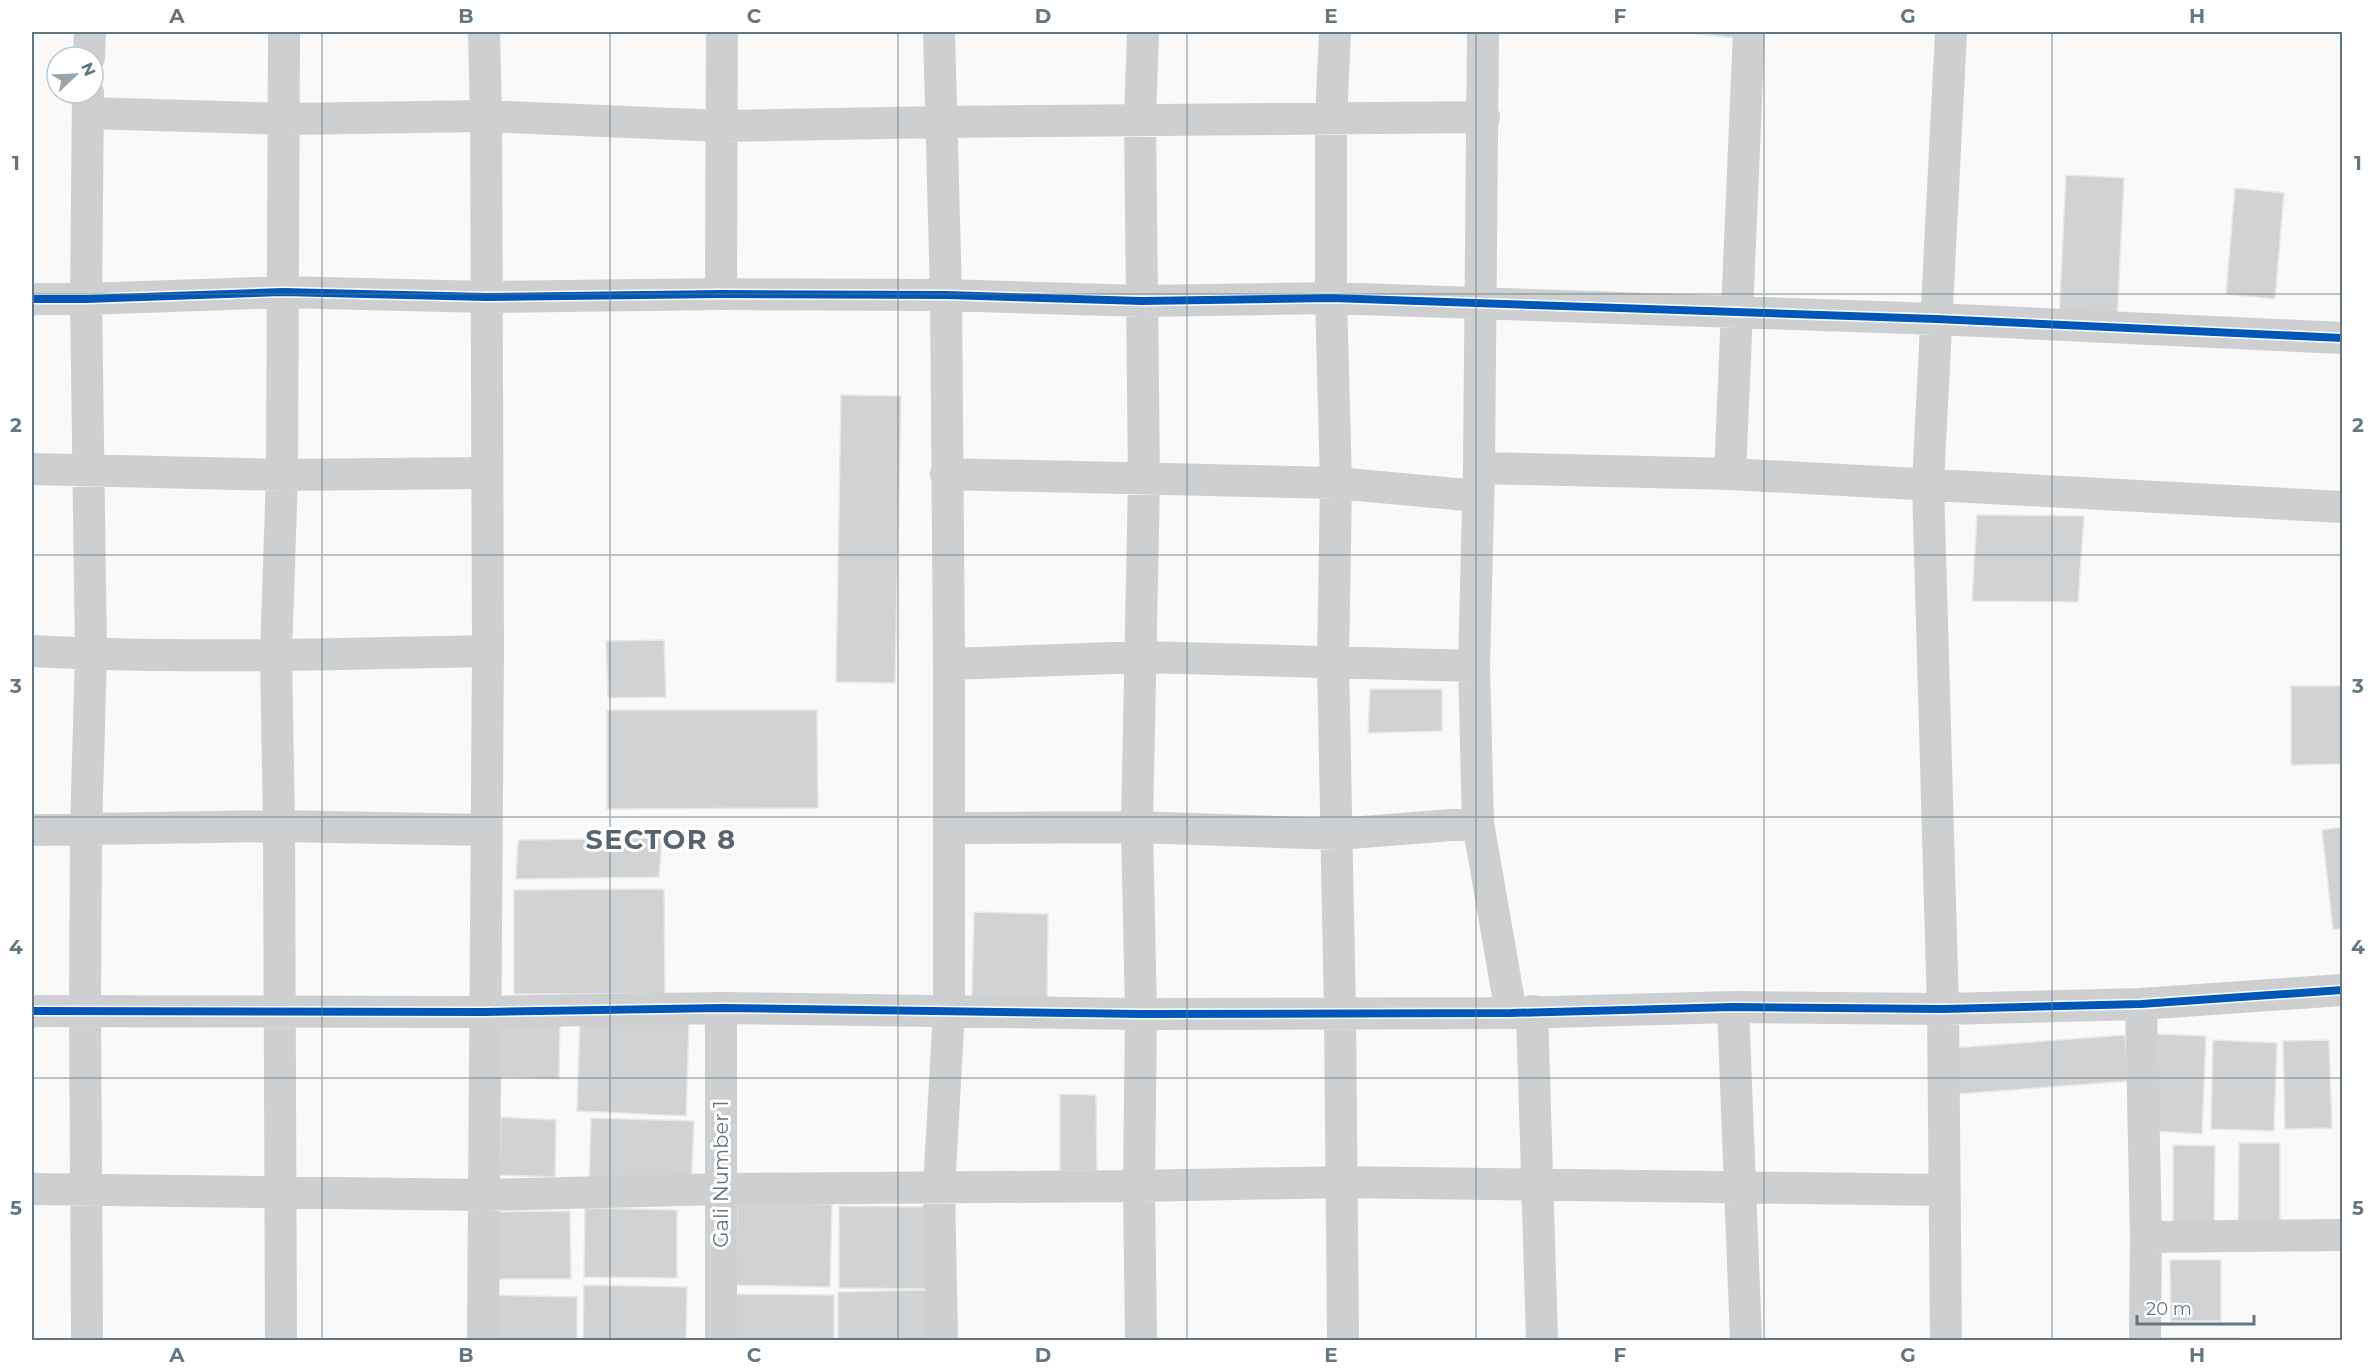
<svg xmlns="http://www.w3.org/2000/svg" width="2374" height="1372" font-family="Montserrat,sans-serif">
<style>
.building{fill:#d0d2d3;stroke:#e8e8e8;stroke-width:1.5}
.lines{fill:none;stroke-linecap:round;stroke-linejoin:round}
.street{stroke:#cecfd0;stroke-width:32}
.cycleway-casing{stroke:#fff;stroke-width:11}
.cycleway{stroke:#0057b8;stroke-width:8}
.grid{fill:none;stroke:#657683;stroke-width:1.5;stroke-opacity:0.55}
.labels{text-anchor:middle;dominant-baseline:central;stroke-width:6;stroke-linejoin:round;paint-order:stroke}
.street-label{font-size:21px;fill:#657683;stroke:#fff}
.district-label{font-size:27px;font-weight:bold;letter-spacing:1.5px;fill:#57646e;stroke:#fff}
.neatline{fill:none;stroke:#657683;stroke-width:2}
.grid-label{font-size:20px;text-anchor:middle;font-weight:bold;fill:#657683}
</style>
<rect width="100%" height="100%" fill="#f9f9f9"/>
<!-- building -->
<path class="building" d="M 1683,32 L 1743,32 L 1742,39 Z
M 2066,175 L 2124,178 L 2117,322 L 2059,319 Z
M 2235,188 L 2284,193 L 2275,299 L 2226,294 Z
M 841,395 L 901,396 L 895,683 L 836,682 Z
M 1977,515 L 2084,516 L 2078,602 L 1972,601 Z
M 664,640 L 666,697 L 608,698 L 606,641 Z
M 2291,686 L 2342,686 L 2342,764 L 2291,765 Z
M 1370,689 L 1442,689 L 1442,731 L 1368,733 Z
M 607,710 L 817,710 L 818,808 L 607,809 Z
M 2342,827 L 2342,929 L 2333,930 L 2322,830 Z
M 662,838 L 659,877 L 516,879 L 518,840 Z
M 664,889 L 665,994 L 514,994 L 514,890 Z
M 974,912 L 1048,914 L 1047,998 L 972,997 Z
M 580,1017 L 689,1022 L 686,1116 L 577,1111 Z
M 496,1018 L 560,1019 L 559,1079 L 495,1077 Z
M 2156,1034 L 2206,1036 L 2202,1134 L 2152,1131 Z
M 2125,1035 L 2128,1081 L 1957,1094 L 1953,1048 Z
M 2213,1040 L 2277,1043 L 2274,1131 L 2211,1129 Z
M 2329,1040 L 2332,1128 L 2285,1129 L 2283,1041 Z
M 1060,1094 L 1096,1095 L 1097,1171 L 1060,1171 Z
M 501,1117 L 556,1120 L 555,1177 L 499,1175 Z
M 591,1118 L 694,1121 L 691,1189 L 589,1184 Z
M 2239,1143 L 2280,1143 L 2280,1232 L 2238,1231 Z
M 2173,1145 L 2215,1146 L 2214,1227 L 2173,1227 Z
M 737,1203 L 832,1204 L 830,1287 L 736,1285 Z
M 839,1206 L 932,1207 L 931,1289 L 839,1288 Z
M 585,1208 L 677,1210 L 677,1278 L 584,1277 Z
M 570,1211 L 571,1279 L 493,1279 L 493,1212 Z
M 2170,1260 L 2221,1260 L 2221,1321 L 2171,1321 Z
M 584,1285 L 687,1287 L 686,1340 L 583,1340 Z
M 928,1290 L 929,1340 L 838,1340 L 838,1292 Z
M 733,1294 L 834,1295 L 834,1340 L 733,1340 Z
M 491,1295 L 577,1297 L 577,1340 L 491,1340 Z
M 2160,1338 L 2242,1338 L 2242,1340 L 2160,1340 Z"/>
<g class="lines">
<!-- street -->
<path class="street" d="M 939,32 L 946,295 L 949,664 L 949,1011 L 939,1187 L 942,1340
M 1335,32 L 1331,119 L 1331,298 L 1336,483 L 1333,661 L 1340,1014 L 1343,1340
M 1483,32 L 1479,468 L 1474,666 L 1478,823 L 1511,1013
M 89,57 L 90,32
M 88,113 L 285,119 L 486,116 L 721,126 L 942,122 L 1484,117
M 721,294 L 722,32
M 32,299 L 86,299 L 283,292 L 486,297 L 721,294 L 946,295 L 1142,301 L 1331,298 L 1936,319 L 2342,338
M 1479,468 L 1730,474 L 2342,507
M 32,469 L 282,475 L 487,473
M 946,474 L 1336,483 L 1477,496
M 1730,474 L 1749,32
M 32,651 C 183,659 336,654 488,651
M 949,664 L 1142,657 L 1474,666
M 949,828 L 1137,827 L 1337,834 L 1478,823
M 32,830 L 279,826 L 486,830
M 2141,1004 L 2146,1237 L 2145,1340
M 1733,1007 L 1746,1340
M 32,1011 L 484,1012 L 721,1008 L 1141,1014 L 1511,1013 L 1733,1007 L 1943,1009 L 2141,1004 L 2342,990
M 1532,1011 L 1542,1340
M 32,1189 L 485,1195 L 720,1189 L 1139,1186 L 1341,1182 L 1944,1190
M 2146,1237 L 2342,1235
M 87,1340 L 85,1010 L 86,831 L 91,654 L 86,299 L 88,93
M 281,1340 L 279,826 L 276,654 L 282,475 L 284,32
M 483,1340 L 488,651 L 486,116 L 484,32
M 721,1340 L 721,1008
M 1141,1340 L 1139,1186 L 1141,1014 L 1137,827 L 1144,480 L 1140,120 L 1143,32
M 1946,1340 L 1943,1009 L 1928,483 L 1951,32"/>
<!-- cycleway casing -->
<g class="cycleway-casing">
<path id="cycleway" d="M 32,299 L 86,299 L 283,292 L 486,297 L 721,294 L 946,295 L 1142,301 L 1331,298 L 1936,319 L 2342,338
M 32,1011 L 484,1012 L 721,1008 L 1141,1014 L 1511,1013 L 1733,1007 L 1943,1009 L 2141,1004 L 2342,990"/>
</g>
<!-- cycleway -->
<use href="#cycleway" class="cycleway"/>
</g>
<!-- grid -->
<path class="grid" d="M 322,32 L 322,1340M 610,32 L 610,1340M 898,32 L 898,1340M 1187,32 L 1187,1340M 1476,32 L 1476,1340M 1764,32 L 1764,1340M 2052,32 L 2052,1340M 32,294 L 2342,294M 32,555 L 2342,555M 32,817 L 2342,817M 32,1078 L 2342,1078"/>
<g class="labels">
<!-- street labels -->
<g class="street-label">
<text transform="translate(720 1174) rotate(-90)">Gali Number 1</text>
</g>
<!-- district labels -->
<g class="district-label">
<text x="661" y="839">SECTOR 8</text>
</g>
</g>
<!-- border -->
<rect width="2374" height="1372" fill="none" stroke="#ffffff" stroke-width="66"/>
<!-- north arrow -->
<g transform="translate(75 75) rotate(67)"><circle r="28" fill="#ffffff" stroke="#c1c8cd" stroke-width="1.5"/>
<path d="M0-4.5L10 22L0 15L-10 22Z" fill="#99a4ac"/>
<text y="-9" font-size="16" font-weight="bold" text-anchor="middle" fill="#657683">N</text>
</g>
<!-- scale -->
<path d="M2137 1315v9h117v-9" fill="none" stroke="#657683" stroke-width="3"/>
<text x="2146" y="1315" font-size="18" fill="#657683" stroke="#ffffff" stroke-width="4.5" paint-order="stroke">20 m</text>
<rect x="33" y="33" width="2308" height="1306" class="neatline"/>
<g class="grid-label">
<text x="177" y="23">A</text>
<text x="466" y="23">B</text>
<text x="754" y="23">C</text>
<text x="1043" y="23">D</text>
<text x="1331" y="23">E</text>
<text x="1620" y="23">F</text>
<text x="1908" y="23">G</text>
<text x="2197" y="23">H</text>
<text x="16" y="170">1</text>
<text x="2358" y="170">1</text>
<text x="16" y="432">2</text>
<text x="2358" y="432">2</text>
<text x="16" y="693">3</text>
<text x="2358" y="693">3</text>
<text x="16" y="954">4</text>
<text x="2358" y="954">4</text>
<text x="16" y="1215">5</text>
<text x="2358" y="1215">5</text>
<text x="177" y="1362">A</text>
<text x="466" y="1362">B</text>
<text x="754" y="1362">C</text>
<text x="1043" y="1362">D</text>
<text x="1331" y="1362">E</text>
<text x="1620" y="1362">F</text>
<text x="1908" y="1362">G</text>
<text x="2197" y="1362">H</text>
</g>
</svg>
